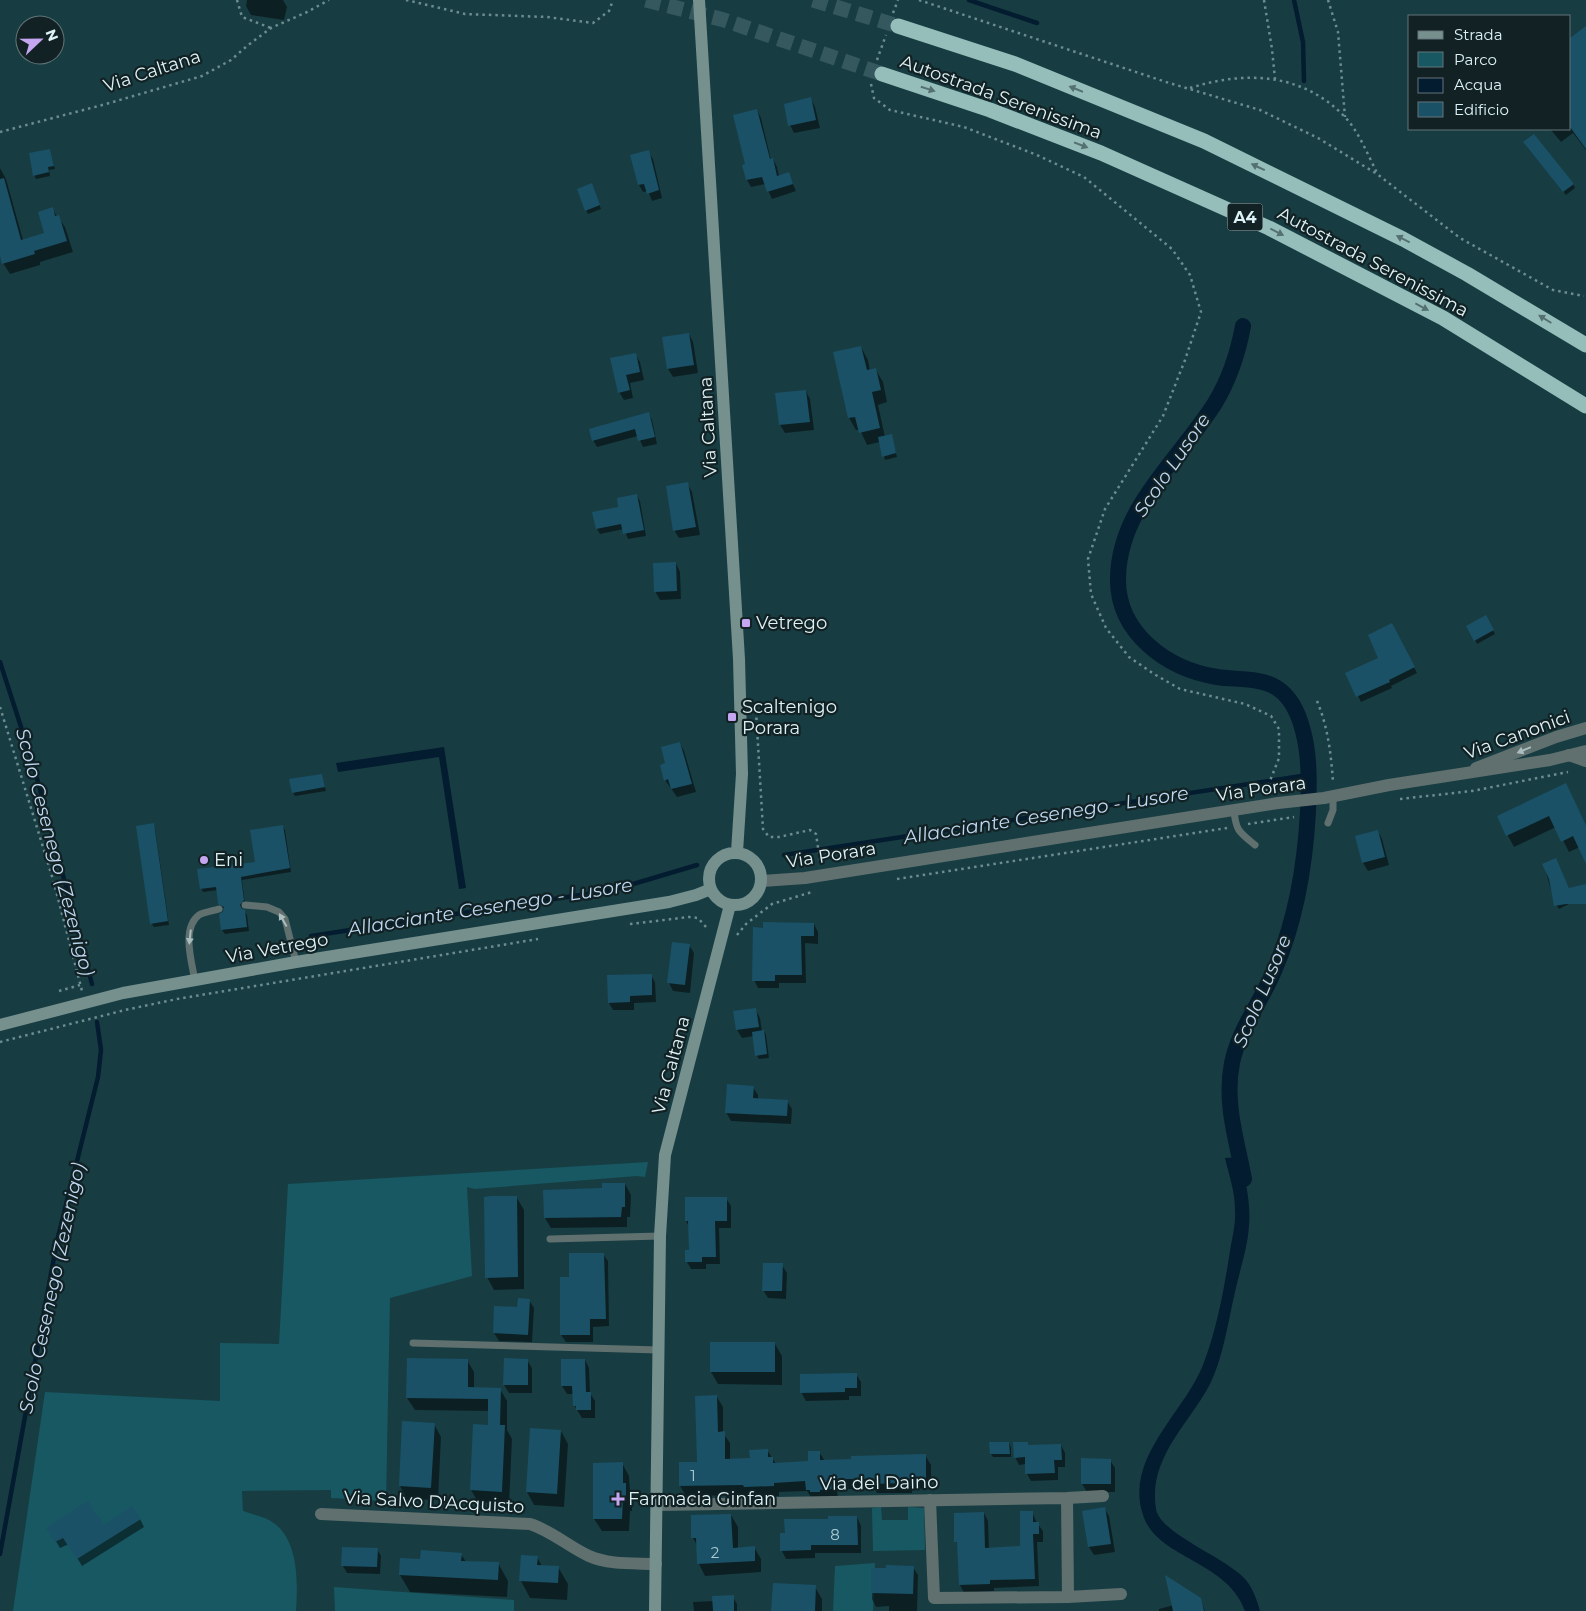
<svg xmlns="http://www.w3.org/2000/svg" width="1586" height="1611" font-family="Montserrat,sans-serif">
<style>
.green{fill:#175862}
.water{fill:#041c30}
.shadow{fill:#0007}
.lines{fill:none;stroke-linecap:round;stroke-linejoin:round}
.stream{stroke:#041c30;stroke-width:4.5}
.canal{stroke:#041c30;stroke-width:16}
.building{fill:#1a5167}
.motorway-tunnel{stroke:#35585e;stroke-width:15;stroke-dasharray:15 8;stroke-linecap:butt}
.path{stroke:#6d8c91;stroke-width:2.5;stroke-dasharray:2.5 4;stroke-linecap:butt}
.service{stroke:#60706f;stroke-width:7}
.minor{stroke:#60706f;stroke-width:12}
.tertiary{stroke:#60706f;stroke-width:12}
.secondary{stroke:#76908e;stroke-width:12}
.motorway{stroke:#95bebb;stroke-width:15}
.oneway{fill:#547070}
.oneway2{fill:#abbebf}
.poi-dot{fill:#c5a6f0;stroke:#122124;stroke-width:2}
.labels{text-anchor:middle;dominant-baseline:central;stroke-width:4.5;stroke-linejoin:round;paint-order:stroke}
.number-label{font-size:15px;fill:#accad2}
.shield{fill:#122124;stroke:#a0b3b6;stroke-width:1}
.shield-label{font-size:16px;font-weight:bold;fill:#ddf2f5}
.street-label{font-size:18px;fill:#ddf2f5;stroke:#122124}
.poi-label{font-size:18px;fill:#ddf2f5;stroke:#122124;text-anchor:start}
.water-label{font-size:19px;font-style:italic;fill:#bdd8f1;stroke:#122124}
</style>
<rect width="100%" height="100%" fill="#173d43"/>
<!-- green -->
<path class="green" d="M 648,1162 L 645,1177 L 637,1176 L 475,1189 L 467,1187 L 472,1276 L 390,1298 L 386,1501 L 331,1498 L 331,1490 L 242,1491 L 243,1511 C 251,1514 261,1516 269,1520 C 299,1536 298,1582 296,1611 L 13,1611 L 45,1392 L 220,1401 L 220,1343 L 279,1344 L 288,1184 Z
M 881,1507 L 882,1520 L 908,1520 L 908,1507 L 924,1508 L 925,1550 L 873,1551 L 872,1508 Z
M 875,1563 L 873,1611 L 833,1611 L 835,1566 Z
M 334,1587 L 514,1600 L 514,1611 L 335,1611 Z"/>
<!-- water -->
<path class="water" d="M 444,747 L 466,888 L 459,889 L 439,757 L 338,772 L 336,763 Z
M 1240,1157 C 1245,1179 1251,1202 1249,1225 C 1248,1247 1240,1269 1235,1292 C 1228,1322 1223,1359 1209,1386 C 1187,1426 1148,1459 1156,1509 C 1160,1534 1226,1557 1246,1580 C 1253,1589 1257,1600 1260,1611 L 1245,1611 C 1227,1560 1157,1559 1143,1515 C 1124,1458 1184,1413 1203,1365 C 1217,1329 1224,1289 1230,1251 C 1232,1238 1236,1224 1235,1210 C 1235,1192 1229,1175 1225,1158 Z"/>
<!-- shadow -->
<path class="shadow" d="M 247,0 L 283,0 L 287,7 L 284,20 L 251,15 L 246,6 Z
M 1586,28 L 1586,150 L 1573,133 L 1561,142 L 1550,129 L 1570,129 L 1570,40 Z
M 811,99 L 815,107 L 820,128 L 794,133 L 790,125 Z
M 757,110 L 761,118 L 771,160 L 773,159 L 777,167 L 779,176 L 788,173 L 796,191 L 772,199 L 765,184 L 751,187 L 747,180 L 744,166 L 747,165 Z
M 1526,146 L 1573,184 L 1575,188 L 1566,195 Z
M 50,150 L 55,169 L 49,170 L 50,176 L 36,179 L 34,175 Z
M 648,152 L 653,159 L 662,198 L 652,201 L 648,191 L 643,192 L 639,185 L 632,156 Z
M 0,168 L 6,179 L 23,240 L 46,234 L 52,209 L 65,227 L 73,252 L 40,262 L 40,265 L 10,274 L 3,263 L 0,251 Z
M 593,188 L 601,209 L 588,214 L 586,210 Z
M 689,334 L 693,342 L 698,373 L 673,377 L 668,369 Z
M 861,347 L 868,360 L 870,371 L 876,370 L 883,382 L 887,402 L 878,405 L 885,437 L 891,436 L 897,457 L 885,460 L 880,442 L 867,445 L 860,430 L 856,430 L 849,418 Z
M 635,354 L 640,362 L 644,380 L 630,383 L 633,398 L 624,400 L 619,392 L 612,359 Z
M 806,391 L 810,399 L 814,430 L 785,433 L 780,425 L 777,394 Z
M 648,413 L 652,420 L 657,444 L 643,447 L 638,436 L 597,447 L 593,440 Z
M 687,483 L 692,492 L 700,535 L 679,538 L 674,530 Z
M 637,496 L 640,501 L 646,536 L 628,539 L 624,529 L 600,534 L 597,529 L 620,508 Z
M 676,563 L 680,572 L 681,599 L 660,600 L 655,591 Z
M 1486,617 L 1495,634 L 1477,644 L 1468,626 Z
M 1395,630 L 1417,673 L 1391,686 L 1392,688 L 1361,702 L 1347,674 L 1380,658 Z
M 680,743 L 684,751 L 696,792 L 677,797 L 665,780 L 667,764 Z
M 322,775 L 326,791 L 295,796 L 293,793 Z
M 1566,785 L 1586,825 L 1586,861 L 1580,847 L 1569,852 L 1556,827 L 1514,847 L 1498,817 Z
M 153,824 L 155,828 L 169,925 L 154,927 L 151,923 Z
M 282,826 L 285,830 L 291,872 L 242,880 L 245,904 L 240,910 L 244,911 L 247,915 L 249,931 L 225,934 L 222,930 L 221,915 L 224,913 L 225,909 L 219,903 L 218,890 L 203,892 L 201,888 L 256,863 Z
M 1378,831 L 1382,839 L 1389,865 L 1368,871 L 1363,863 Z
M 1556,860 L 1575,901 L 1559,909 L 1554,901 L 1544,865 Z
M 814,924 L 818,932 L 818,944 L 805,943 L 806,983 L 779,983 L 779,988 L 758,988 L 754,980 L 765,929 Z
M 689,945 L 694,953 L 690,993 L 673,991 L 669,983 Z
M 651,975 L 655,982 L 656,1002 L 634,1003 L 634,1010 L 613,1010 L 609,1003 Z
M 755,1009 L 760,1018 L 762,1032 L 764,1031 L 766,1035 L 769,1058 L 759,1059 L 757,1056 L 754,1036 L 742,1038 L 737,1030 Z
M 753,1087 L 758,1095 L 758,1099 L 787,1101 L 792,1109 L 791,1124 L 731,1121 L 726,1112 Z
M 625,1184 L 631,1195 L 630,1217 L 627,1217 L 627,1227 L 551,1228 L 545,1218 L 603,1189 Z
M 517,1198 L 524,1210 L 524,1289 L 494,1290 L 487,1277 Z
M 726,1198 L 731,1206 L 731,1228 L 719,1228 L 720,1264 L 706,1264 L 706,1269 L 691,1269 L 687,1262 L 690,1251 L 689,1227 L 686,1221 Z
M 603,1254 L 608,1261 L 609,1326 L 593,1327 L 593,1342 L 566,1342 L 561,1335 L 570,1278 Z
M 782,1265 L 787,1273 L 786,1299 L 768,1298 L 763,1290 Z
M 529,1300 L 534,1308 L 532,1342 L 499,1341 L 494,1333 Z
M 775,1344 L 782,1356 L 782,1385 L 718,1384 L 711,1372 Z
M 467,1360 L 474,1372 L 474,1389 L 500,1389 L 507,1401 L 507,1430 L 512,1439 L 509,1504 L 478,1502 L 471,1490 L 489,1426 L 489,1411 L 415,1410 L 407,1398 Z
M 527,1360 L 532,1368 L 532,1393 L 509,1393 L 504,1385 Z
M 562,1360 L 585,1360 L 589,1368 L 590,1393 L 595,1401 L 595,1418 L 582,1418 L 574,1405 L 574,1394 L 567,1394 L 562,1386 Z
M 856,1374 L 861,1382 L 861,1396 L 849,1396 L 849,1400 L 806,1401 L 801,1392 Z
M 717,1397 L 723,1407 L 723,1433 L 730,1443 L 730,1460 L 751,1459 L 767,1450 L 776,1464 L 810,1462 L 819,1452 L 825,1461 L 925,1455 L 931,1465 L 931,1488 L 912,1489 L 912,1493 L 877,1493 L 875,1489 L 837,1489 L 838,1499 L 813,1500 L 807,1491 L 779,1492 L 779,1496 L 751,1497 L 749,1495 L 686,1496 L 680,1486 L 698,1463 Z
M 434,1424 L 441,1437 L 438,1500 L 407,1499 L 400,1486 Z
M 531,1429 L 561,1431 L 568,1444 L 564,1507 L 534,1505 L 527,1492 Z
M 1009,1443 L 1011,1447 L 1011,1457 L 993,1457 L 991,1454 Z
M 1027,1443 L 1029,1446 L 1061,1445 L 1065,1453 L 1065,1467 L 1058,1467 L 1058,1480 L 1031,1481 L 1027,1474 L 1026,1464 L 1019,1465 L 1015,1457 Z
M 1110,1460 L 1115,1468 L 1115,1492 L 1087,1492 L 1082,1484 Z
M 622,1463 L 629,1476 L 630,1492 L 632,1497 L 632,1511 L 630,1511 L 629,1531 L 602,1531 L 594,1519 Z
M 1104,1508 L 1109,1516 L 1115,1552 L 1094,1555 L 1089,1547 L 1083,1512 Z
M 1032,1512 L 1037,1523 L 1043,1531 L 1043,1542 L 1037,1542 L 1039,1586 L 994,1588 L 994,1591 L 964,1593 L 960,1585 L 958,1546 L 956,1541 L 984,1513 L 988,1521 L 989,1549 L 1022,1547 Z
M 731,1515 L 738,1527 L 738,1548 L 754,1547 L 761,1559 L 761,1572 L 705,1576 L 699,1564 L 698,1547 L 693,1538 L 692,1516 Z
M 857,1517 L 861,1526 L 861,1553 L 815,1553 L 815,1558 L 786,1559 L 782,1551 L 829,1520 Z
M 140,1519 L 144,1527 L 82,1566 L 69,1544 L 60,1548 L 48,1528 L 103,1526 Z
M 377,1549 L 381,1556 L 380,1574 L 347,1573 L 343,1566 Z
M 461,1554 L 466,1562 L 498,1563 L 508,1581 L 507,1597 L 410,1592 L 400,1575 L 422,1560 Z
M 537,1557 L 542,1566 L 558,1567 L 568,1584 L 567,1600 L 530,1598 L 521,1581 Z
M 913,1567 L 918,1575 L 917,1611 L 889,1611 L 889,1606 L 876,1607 L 872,1599 L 873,1569 Z
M 815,1587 L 822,1599 L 822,1611 L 773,1611 Z
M 733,1597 L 737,1604 L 737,1611 L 694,1611 L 693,1602 L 713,1601 Z
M 1200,1598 L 1205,1611 L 1159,1611 L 1159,1609 Z"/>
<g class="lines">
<!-- stream -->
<path class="stream" d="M 969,0 L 1037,23
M 1294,0 L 1303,42 L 1304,81
M 0,662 L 34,767 L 92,984
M 784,855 L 1308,775
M 311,936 L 613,890 L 697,865
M 0,1554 L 57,1241 L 98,1077 L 101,1050 L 97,1022"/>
<!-- canal -->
<path class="canal" d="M 1243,326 C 1238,353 1229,380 1215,403 C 1180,459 1119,507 1118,578 C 1117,633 1167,669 1217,677 C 1236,680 1260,677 1277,688 C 1291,697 1299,715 1303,731 C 1310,757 1309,785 1308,812 C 1305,866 1296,921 1274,971 C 1261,1002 1239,1029 1232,1063 C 1224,1103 1237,1141 1244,1179"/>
</g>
<!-- building -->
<path class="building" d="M 1586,26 L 1586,149 L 1570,127 L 1570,38 Z
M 811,97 L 816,120 L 788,126 L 784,104 Z
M 757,109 L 770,159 L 773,158 L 777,176 L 789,172 L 793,184 L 767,192 L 762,177 L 746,180 L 742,165 L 745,164 L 733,115 Z
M 1534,134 L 1574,184 L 1563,192 L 1523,142 Z
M 50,149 L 54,166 L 48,167 L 49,172 L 33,176 L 29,153 Z
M 649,150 L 659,190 L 647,194 L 644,184 L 638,185 L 630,155 Z
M 4,178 L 21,240 L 44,233 L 38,212 L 53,207 L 55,216 L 59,215 L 67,241 L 34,251 L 35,254 L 2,264 L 0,256 L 0,179 Z
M 592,183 L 600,205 L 585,211 L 577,189 Z
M 689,333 L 694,365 L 667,369 L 662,337 Z
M 861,346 L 867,370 L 876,368 L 881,390 L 872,392 L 880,428 L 859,433 L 855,417 L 848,418 L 833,352 Z
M 636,353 L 640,372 L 626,375 L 630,390 L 618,393 L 610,358 Z
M 806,390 L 810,422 L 779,425 L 775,393 Z
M 649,412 L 655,437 L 638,441 L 635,429 L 592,441 L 589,429 Z
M 892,434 L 896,453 L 882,457 L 878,437 Z
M 688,482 L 696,527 L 673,531 L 666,486 Z
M 637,494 L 644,530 L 623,534 L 621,524 L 596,529 L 592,512 L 618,507 L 617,498 Z
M 676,562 L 677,591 L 654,592 L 653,563 Z
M 1486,615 L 1494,630 L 1474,641 L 1466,626 Z
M 1392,623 L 1415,667 L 1389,680 L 1390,682 L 1356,697 L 1345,673 L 1378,658 L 1368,635 Z
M 680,742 L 692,784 L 671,789 L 668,779 L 664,781 L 660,765 L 665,763 L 661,747 Z
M 322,774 L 325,787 L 292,793 L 289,779 Z
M 1566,783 L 1586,825 L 1586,864 L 1573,836 L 1561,842 L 1549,816 L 1506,836 L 1497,816 Z
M 154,823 L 168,921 L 150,924 L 136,826 Z
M 283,825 L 290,868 L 241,877 L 244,900 L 240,905 L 242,909 L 245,910 L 247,927 L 221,930 L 219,914 L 223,912 L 224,907 L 218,904 L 216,887 L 200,889 L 197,869 L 255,862 L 250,830 Z
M 1378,830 L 1385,857 L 1362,863 L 1355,836 Z
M 1556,858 L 1569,888 L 1586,884 L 1586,904 L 1566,904 L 1554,906 L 1549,879 L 1542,864 Z
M 763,922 L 814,923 L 814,936 L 801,936 L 802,975 L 775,975 L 775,981 L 752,981 L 753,927 L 763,928 Z
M 672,942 L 690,944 L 685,985 L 667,983 Z
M 652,974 L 652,995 L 630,996 L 630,1002 L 608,1003 L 607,975 Z
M 756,1008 L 759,1027 L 736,1030 L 733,1011 Z
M 764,1030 L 767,1054 L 755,1056 L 752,1032 Z
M 727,1084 L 754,1086 L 753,1098 L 788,1100 L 787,1116 L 725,1113 Z
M 602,1183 L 625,1183 L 625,1207 L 622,1207 L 621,1217 L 544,1218 L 543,1190 L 602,1188 Z
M 491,1196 L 517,1196 L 518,1277 L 485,1278 L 484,1197 Z
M 685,1197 L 727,1197 L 727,1221 L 715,1221 L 716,1257 L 702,1257 L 702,1262 L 685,1262 L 685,1250 L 689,1250 L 688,1221 L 685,1221 Z
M 569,1253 L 604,1253 L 606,1319 L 590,1319 L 590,1335 L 560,1335 L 560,1277 L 569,1277 Z
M 763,1263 L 783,1263 L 782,1291 L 762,1291 Z
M 518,1298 L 530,1299 L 528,1335 L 493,1333 L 494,1306 L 517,1307 Z
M 710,1342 L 775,1342 L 775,1372 L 710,1372 Z
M 407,1358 L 468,1359 L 468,1387 L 501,1388 L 500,1425 L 505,1425 L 502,1492 L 470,1490 L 473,1424 L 488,1425 L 488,1399 L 406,1398 Z
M 504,1358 L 528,1359 L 528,1385 L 503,1385 Z
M 561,1359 L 585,1359 L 586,1392 L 591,1392 L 591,1410 L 576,1410 L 576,1406 L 573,1406 L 572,1386 L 561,1386 Z
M 857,1373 L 857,1388 L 845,1388 L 845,1392 L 800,1393 L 800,1374 Z
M 717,1395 L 718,1432 L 725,1431 L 725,1459 L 750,1458 L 749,1450 L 768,1449 L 768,1457 L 773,1457 L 773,1463 L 808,1461 L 808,1451 L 820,1451 L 820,1460 L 851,1459 L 851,1456 L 926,1454 L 926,1478 L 907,1479 L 907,1483 L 870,1484 L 870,1479 L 832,1479 L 832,1489 L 820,1490 L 820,1492 L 810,1492 L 810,1490 L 806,1490 L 805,1481 L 774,1483 L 774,1486 L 744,1487 L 743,1485 L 679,1486 L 679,1462 L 697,1462 L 695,1396 Z
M 402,1421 L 435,1423 L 431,1488 L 399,1486 Z
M 530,1428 L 561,1430 L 557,1494 L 526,1492 Z
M 989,1442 L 1009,1442 L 1010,1454 L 990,1454 Z
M 1013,1442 L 1028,1442 L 1028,1445 L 1061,1444 L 1062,1460 L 1054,1460 L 1055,1473 L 1025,1474 L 1025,1457 L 1014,1458 Z
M 1081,1458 L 1111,1459 L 1111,1484 L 1081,1484 Z
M 623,1462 L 623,1483 L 626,1483 L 626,1499 L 623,1499 L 622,1519 L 593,1519 L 593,1463 Z
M 88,1501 L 97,1516 L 98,1515 L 104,1525 L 132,1506 L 141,1519 L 77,1559 L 63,1538 L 55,1542 L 46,1528 Z
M 1105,1507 L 1111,1544 L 1088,1547 L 1082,1511 Z
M 1020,1511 L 1033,1511 L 1033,1522 L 1039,1522 L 1039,1534 L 1033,1534 L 1035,1579 L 990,1580 L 990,1584 L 959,1585 L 957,1542 L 954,1542 L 954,1513 L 984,1512 L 985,1548 L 1020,1546 Z
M 731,1514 L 733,1548 L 755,1546 L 755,1561 L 697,1564 L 696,1538 L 691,1538 L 691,1515 Z
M 828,1516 L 857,1516 L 858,1545 L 811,1545 L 811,1550 L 780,1551 L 780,1533 L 785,1533 L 784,1519 L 828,1519 Z
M 342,1547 L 378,1548 L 377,1567 L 341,1566 Z
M 421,1550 L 462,1553 L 461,1561 L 499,1562 L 498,1580 L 399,1575 L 400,1558 L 420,1559 Z
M 521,1555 L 538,1556 L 537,1565 L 559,1566 L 558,1583 L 519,1581 Z
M 886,1565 L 914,1566 L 913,1594 L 871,1593 L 871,1568 L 886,1568 Z
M 1165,1575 L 1201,1598 L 1204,1611 L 1173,1611 Z
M 773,1583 L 816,1585 L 815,1611 L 771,1611 Z
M 734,1595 L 734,1611 L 713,1611 L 712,1596 Z"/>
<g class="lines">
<!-- motorway-tunnel -->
<path class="motorway-tunnel" d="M 646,0 L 724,20 L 882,74
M 813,0 L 898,26"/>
<!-- path -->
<path class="path" d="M 237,0 L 242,17 L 271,28
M 406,0 L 465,14 L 547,17 L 593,23 L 609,11 L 613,0
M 919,0 L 1166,82 L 1260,110 L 1318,138 L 1377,174 L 1460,238 L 1553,290 L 1584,296
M 1264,0 L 1272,49 L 1275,79
M 1328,0 L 1338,32 L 1345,117
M 893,13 L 898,0
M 877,60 L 886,35
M 871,84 L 874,98 L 890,110 L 964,127 L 1037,155 L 1084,177 L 1172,249 L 1190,275 L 1201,312 L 1185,360 L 1163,416 L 1105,509 L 1088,559 L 1091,594 L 1106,628 L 1129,657 L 1154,674 L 1180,689 L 1245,704 L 1271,716 L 1279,729 L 1279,758 L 1266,791
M 1190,88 C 1244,71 1301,72 1344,116 C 1358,130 1368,155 1377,173
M 0,132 L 106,104 L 202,76 L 231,60 L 247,46 L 271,28 L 307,12 L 329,0
M 1317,701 C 1328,727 1331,754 1333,782
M 0,707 L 54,883 L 82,991
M 756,711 L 763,829 L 769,837 L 779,837 L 810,830 L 816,834 L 820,861
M 1400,799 L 1472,791 L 1568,772
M 1248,824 L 1294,817
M 897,879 L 1227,828
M 630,924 L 689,917 L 698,918 L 706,927
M 737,935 L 746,924 L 772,904 L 812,892
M 59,991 L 80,985
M 0,1042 L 125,1010 L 177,999 L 538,939"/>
<!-- service -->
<path class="service" d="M 1234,811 C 1236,831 1239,832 1255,845
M 1328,823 L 1333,810 L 1333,796
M 245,905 L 267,907 L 279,912 L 285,919 L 296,962
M 195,981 C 192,963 181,928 199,915 C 204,912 213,911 219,909
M 550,1239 L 660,1236
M 413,1343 L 659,1350"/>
<!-- minor -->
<path class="minor" d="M 1569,755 L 1586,761
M 1476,768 L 1556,737 L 1586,728
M 1067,1498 L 1068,1597
M 930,1500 L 934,1598 L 1068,1597 L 1121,1594
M 657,1505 L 1067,1498 L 1103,1496
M 321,1514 L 530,1524 C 552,1531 569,1547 589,1556 C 609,1565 634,1563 656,1564"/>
<!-- tertiary -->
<path class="tertiary" d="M 762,881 L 805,878 L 1278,803 L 1324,798 L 1389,785 L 1550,760 L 1586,751"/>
<!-- secondary -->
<path class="secondary" d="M 699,0 L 739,659 L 742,774 L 737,852
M709 879a26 26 0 1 1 52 0a26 26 0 1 1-52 0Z
M 0,1025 L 123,993 L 296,962 L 669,902 L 696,895 L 711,889
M 655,1611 L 660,1236 L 665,1155 L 730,905"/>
<!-- motorway -->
<path class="motorway" d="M 898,26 L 1015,64 L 1204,141 L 1403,239 L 1467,274 L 1586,345
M 882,74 L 990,110 L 1101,153 L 1269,228 L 1443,318 L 1586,406"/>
</g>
<!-- one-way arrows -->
<defs><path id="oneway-solid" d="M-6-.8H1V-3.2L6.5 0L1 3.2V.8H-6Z" transform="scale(1.25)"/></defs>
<g class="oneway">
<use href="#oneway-solid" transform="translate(928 89) rotate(18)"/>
<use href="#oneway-solid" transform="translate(1076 89) rotate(-158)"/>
<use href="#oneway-solid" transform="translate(1081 145) rotate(21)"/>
<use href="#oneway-solid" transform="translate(1258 167) rotate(-155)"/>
<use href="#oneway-solid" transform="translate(1277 232) rotate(27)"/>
<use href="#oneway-solid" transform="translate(1403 239) rotate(-153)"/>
<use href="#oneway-solid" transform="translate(1422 307) rotate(28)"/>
<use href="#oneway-solid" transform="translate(1545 319) rotate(-148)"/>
</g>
<g class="oneway2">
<use href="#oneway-solid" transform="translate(1524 750) rotate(157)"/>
<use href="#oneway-solid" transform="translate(283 920) rotate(-119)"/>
<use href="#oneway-solid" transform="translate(190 937) rotate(96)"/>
</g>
<!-- markers -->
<g class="poi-dot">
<rect x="741" y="618" width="10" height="10" rx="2.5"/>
<rect x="727" y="712" width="10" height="10" rx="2.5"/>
<circle cx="204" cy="860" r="5"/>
<path d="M615.5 1491.5h5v5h5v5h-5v5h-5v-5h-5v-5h5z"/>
</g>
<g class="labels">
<!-- number labels -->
<g class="number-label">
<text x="693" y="1475">1</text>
<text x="835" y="1534">8</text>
<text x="715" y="1552">2</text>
</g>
<!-- shield labels -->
<rect class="shield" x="1227.5" y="203.5" width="35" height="27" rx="4"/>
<g class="shield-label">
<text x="1245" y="217">A4</text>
</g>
<!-- street labels -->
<g class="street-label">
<text transform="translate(152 71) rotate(-18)">Via Caltana</text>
<text transform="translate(1001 97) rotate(20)">Autostrada Serenissima</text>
<text transform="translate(1373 262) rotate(28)">Autostrada Serenissima</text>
<text transform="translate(708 427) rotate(-93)">Via Caltana</text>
<text transform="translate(1517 735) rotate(-20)">Via Canonici</text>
<text transform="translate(1261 789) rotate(-8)">Via Porara</text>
<text transform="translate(831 855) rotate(-9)">Via Porara</text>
<text transform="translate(277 948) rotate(-10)">Via Vetrego</text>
<text transform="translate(671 1065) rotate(-75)">Via Caltana</text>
<text transform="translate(879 1483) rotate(-1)">Via del Daino</text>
<text transform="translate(434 1502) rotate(3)">Via Salvo D'Acquisto</text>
</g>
<!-- poi labels -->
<g class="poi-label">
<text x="756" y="623">Vetrego</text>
<text x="742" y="707">Scaltenigo<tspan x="742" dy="21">Porara</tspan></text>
<text x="214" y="860">Eni</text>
<text x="628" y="1499">Farmacia Ginfan</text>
</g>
<!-- water labels -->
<g class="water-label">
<text transform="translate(1172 465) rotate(-56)">Scolo Lusore</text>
<text transform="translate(1046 815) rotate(-9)">Allacciante Cesenego - Lusore</text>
<text transform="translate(55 852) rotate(75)">Scolo Cesenego (Zezenigo)</text>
<text transform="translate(490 907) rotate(-9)">Allacciante Cesenego - Lusore</text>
<text transform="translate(1262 991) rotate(-67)">Scolo Lusore</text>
<text transform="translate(52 1288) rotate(-78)">Scolo Cesenego (Zezenigo)</text>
</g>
</g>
<!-- legend -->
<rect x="1408" y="15" width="162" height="115" fill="#122124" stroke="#637578"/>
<rect x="1418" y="31" width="25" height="8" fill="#76908e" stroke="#637578"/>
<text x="1454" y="40" font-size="15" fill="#ddf2f5">Strada</text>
<rect x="1418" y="52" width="25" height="15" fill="#175862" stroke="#637578"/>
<text x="1454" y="65" font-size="15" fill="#ddf2f5">Parco</text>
<rect x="1418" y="78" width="25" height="15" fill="#041c30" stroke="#637578"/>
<text x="1454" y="90" font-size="15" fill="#ddf2f5">Acqua</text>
<rect x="1418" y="102" width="25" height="15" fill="#1a5167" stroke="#637578"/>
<text x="1454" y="115" font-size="15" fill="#ddf2f5">Edificio</text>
<!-- north arrow -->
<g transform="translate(40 40) rotate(68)"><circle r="24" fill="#122124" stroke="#637578"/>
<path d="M0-4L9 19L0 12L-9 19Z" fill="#c5a6f0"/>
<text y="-8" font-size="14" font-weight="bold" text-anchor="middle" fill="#ddf2f5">N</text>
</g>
</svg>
